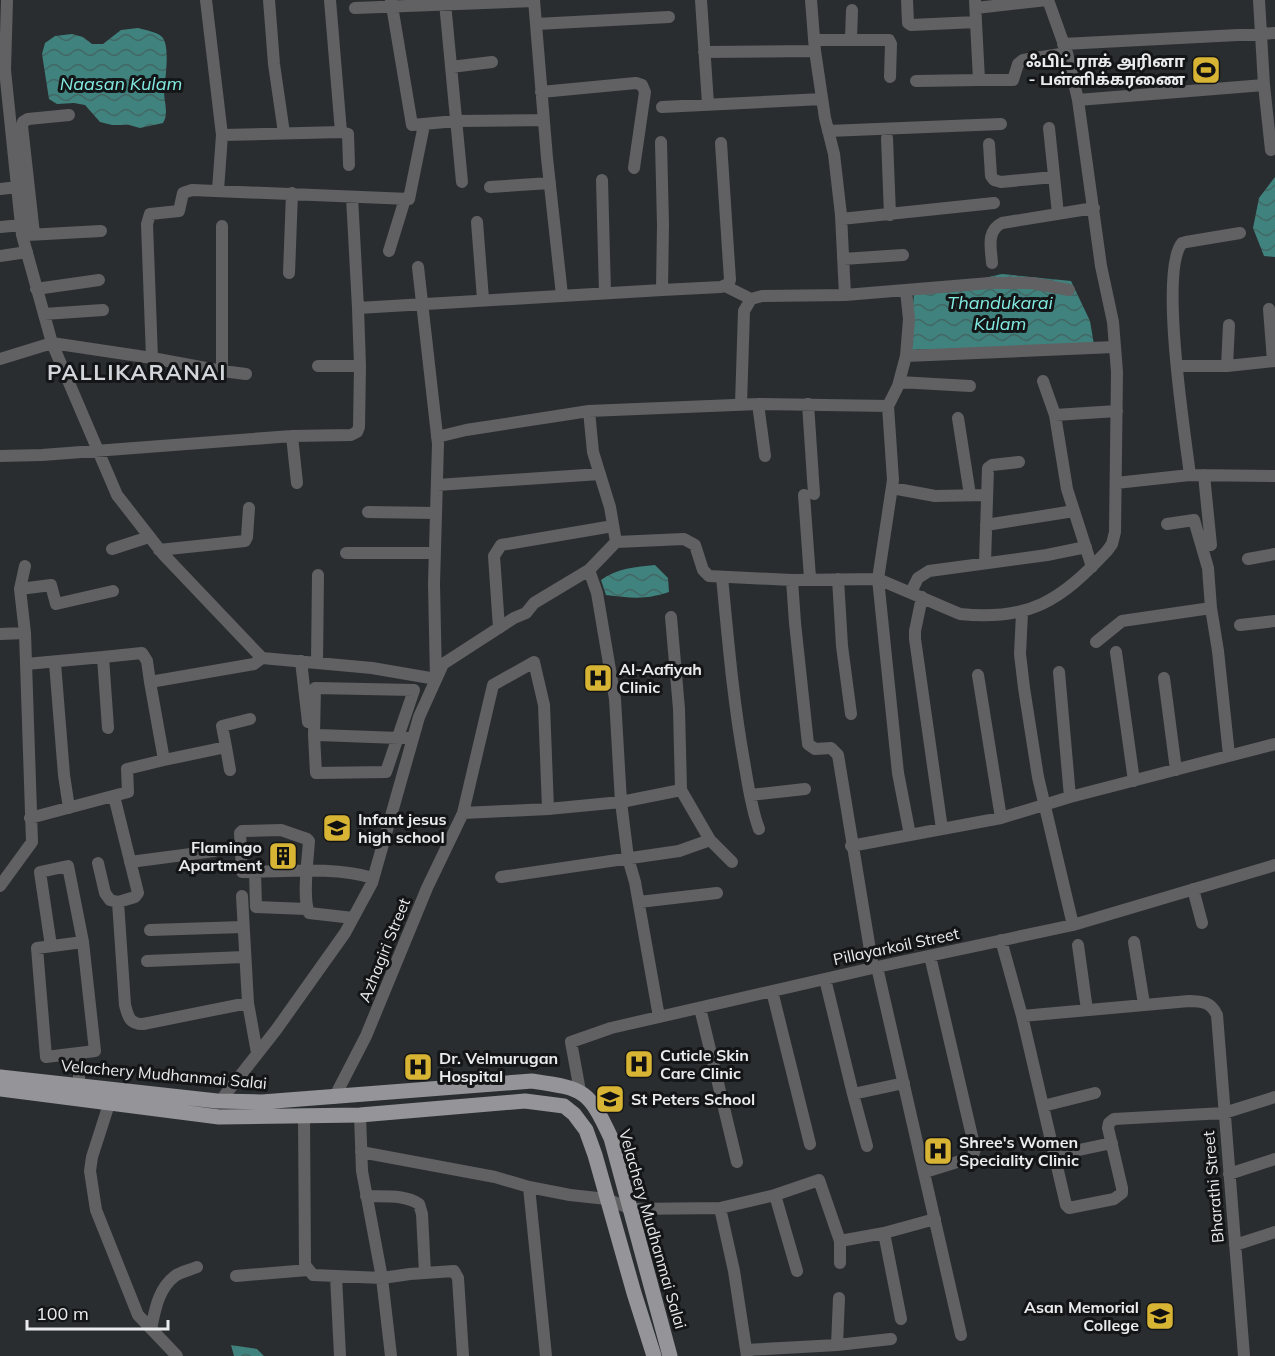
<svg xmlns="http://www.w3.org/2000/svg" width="1275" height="1356" font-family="Mulish,'Noto Sans Tamil',sans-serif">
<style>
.water{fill:url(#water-waves)}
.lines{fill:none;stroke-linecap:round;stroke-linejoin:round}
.minor{stroke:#616163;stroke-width:12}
.major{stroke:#949499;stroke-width:15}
.labels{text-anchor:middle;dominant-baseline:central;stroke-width:6;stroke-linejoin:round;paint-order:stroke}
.poi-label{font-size:16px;font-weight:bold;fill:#e9ebed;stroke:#141517;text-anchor:start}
.street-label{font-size:16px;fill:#e9ebed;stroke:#141517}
.water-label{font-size:18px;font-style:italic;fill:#83ebe2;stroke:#141517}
.district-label{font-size:22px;font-weight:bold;letter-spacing:1.5px;fill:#d2d6db;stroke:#141517}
</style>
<defs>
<pattern id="water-waves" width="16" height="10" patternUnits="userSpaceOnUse" patternTransform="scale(1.5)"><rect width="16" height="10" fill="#40827d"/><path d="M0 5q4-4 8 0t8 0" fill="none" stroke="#436765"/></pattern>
</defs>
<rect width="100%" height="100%" fill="#2a2d30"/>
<!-- water -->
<path class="water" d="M 138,28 C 145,30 156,32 161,36 C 171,43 165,80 164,91 C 164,102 169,113 163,123 L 140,128 L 129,125 L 112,125 L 100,122 L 85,105 L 74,103 L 57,104 L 49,99 L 42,54 L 45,43 L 55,36 L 72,34 L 83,37 L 92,44 L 103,44 L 121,30 Z
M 1275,177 L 1275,257 L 1264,256 L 1253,228 L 1259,198 Z
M 1002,274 L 1071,281 L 1090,321 L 1094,345 L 909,350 L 914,294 Z
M 655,565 L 668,578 L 669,592 C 645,600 631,598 606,595 L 601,580 C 617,568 636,567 655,565 Z
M 231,1345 L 257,1349 L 264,1356 L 234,1356 Z"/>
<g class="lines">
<!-- minor -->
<path class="minor" d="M 206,0 L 222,135 L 218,190
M 269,0 L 274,64 L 284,133
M 330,0 L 341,132
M 391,0 L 412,125 L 456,121 L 544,120
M 534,0 L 547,158 L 562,295
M 701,0 L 708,104
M 811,0 L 815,51 L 825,118 L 834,154 L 841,215 L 845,295
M 907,0 L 908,23 L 911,25 L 976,22 L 975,0
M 1259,0 L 1264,85 L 1271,150
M 445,3 L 462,182
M 355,8 L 534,1
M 976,8 L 1047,0
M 536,24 L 669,17
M 851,39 L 852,10
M 814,40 L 889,40 L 891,44 L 890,77
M 1063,44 L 1275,33
M 704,52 L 815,51
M 451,67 L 492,62
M 979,80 L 1013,80 L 1018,64 L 1023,60 L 1067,53
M 916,81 L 979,80 L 976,22
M 541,92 L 636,83 L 642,85 L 645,92 L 634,168
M 1078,100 L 1264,85
M 662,107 L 822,99
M 1049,128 L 1058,214
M 828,131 L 1001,124
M 222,135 L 341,132 L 348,134 L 349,165
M 887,138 L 890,215
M 661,142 L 663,225 L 662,290 L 721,287 L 728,284 L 730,280 L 721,143
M 989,144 L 991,176 L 994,180 L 1001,182 L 1054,177
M 602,180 L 605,293
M 490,187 L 550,183
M 0,189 L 18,187
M 352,197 L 358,308
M 841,219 L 994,203
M 477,222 L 483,299
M 0,227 L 22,225
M 34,234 L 22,126 L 23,122 L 28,119 L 69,115
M 27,235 L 101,231
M 389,251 L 405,199
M 0,256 L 27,252
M 843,259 L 903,255
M 992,263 C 991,248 986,231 1002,223 L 1094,208
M 289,273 L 292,193
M 725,286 L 751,299
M 36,289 L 99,280
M 906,291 L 909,319 L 906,356 L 898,386 L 888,406 L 893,480 L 878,579 L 898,773 L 910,835
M 1269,309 L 1273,361
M 44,314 L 103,310
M 52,343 L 117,495 L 163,554 L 262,658 L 372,668 L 436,679 L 434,584 L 438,444 L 418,267
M 52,343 L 152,358 L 222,371 L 222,226
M 906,356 L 1114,347
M 152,358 L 147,224 L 150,214 L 179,211 L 183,193 L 192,190 L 409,199 L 424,125
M 0,359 L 52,343 L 22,235 L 5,70 L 7,0
M 318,366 L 360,366
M 1178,366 L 1227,366 L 1275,361
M 1227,366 L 1229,325
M 222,371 L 246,374
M 1043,381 L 1055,415 L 1067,489 L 1092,567
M 899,382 L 970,386
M 741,404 L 744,311 L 751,299 L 762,296 L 845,295 L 990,283 L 1032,283 L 1069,290
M 758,404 L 765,456
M 808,404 L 814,494
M 1055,415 L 1117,411
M 958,418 L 970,495
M 292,436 L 297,483
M 437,437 L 466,430 L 589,411
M 0,456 L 42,455 L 292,436 L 351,435 L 357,432 L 359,427 L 360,366 L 358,308 L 662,290
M 1190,475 C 1185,434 1159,271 1182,243 L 1186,242 L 1240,233
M 1204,475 L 1211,545
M 1116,483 L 1190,475 L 1275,476
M 437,485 L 600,474
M 892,488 L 935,496 L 986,495
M 804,495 L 810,578
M 368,512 L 436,513
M 1167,524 L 1194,520 L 1208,568 L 1211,608
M 986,525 L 1074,511
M 616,542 L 610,507 L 593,452 L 589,411 L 758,404 L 888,406
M 112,549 L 149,537
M 159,550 L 245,541 L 247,537 L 249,508
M 346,553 L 435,553
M 1248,559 L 1275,554
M 985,563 L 988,468 L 992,465 L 1019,462
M 589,570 L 597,593 L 615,699 L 621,802 L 628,858 L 635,882 L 659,1017
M 722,577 C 728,639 733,700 744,761 C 748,784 751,808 759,829
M 838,579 L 842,646 L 851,714
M 792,580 L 795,623 L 808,744 L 815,749 L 831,748 L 838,755 L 873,968
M 20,589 L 51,585 L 56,604 L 113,591
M 911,592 L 918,578 L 929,571 L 1047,555 L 1086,547
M 1022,613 L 1020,654 L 1024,688 L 1038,777 L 1073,925
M 671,617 L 679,709 L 681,790 L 710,840
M 1240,625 L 1275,621
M 499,628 L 494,556 L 501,545 L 613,526
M 0,634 L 25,633
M 1096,642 L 1122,621 L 1211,608 L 1218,651 L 1229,755
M 1116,652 L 1134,781
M 103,657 L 142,653 L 147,661 L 150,682
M 301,661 L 308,722
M 55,663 L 64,775 L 69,808
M 317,663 L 318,575
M 26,664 L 103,657 L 108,728
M 1059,672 L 1070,797
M 978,675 L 1001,818
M 1164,678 L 1176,770
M 314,735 L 316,773 L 386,772 L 414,690 L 315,688 L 314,735 L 318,735 L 399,738 L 413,738
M 226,747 L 222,726 L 250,719
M 164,760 L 226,747 L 230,770
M 750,795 L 805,789
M 548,809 L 621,802 L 681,790
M 30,818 L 128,792 L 127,769 L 164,760 L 150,682 L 254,664 L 262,658
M 942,829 L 1001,818 L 1070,797 L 1275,744
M 851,846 L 942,829 L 915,639 L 915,631 L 922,597
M 130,862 L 214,851
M 98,863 L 105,893 L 110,900 L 118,902 L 135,897 L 138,893 L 114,796
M 255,872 L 256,907 L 307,909
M 501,877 L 679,851 L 710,840 L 732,862
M 0,886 L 32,842 L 25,633 L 20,589 L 25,566
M 1193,889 L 1202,923
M 242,896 L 248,1003 L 257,1053
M 118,902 L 125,1005 C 128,1016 129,1024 143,1024 L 248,1003
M 639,902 L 717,893
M 353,918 L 309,913 C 302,898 308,858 309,841 L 307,839 L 281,830 L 242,831 L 240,833 L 242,872 C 285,872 332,866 373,878
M 150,930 L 243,927
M 1001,940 L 1022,1016 L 1189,1001 C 1202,1001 1211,1002 1217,1015 L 1244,1356
M 83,942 L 95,1051 L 46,1057 L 37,948 Z
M 1134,942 L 1144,1004
M 1078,945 L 1087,1010
M 51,946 L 40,872 L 68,866 L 83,942
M 147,961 L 244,957
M 877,967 L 961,1335
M 825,979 L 853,1094 L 904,1083
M 772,991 L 810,1144
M 700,1008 L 737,1162
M 1022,1016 L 1066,1205 L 1069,1208 L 1114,1199 L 1122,1193 L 1122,1188 L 1108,1128 L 1109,1123 L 1114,1119 L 1224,1113 L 1275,1097
M 79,1054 L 79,1085
M 580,1091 L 571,1042 L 611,1028 L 877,967 L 1073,925 L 1275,865
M 853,1094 L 867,1146
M 334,1098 L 366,1036 L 427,888 L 463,813 L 493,685 L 534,662 L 544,705 L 548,809 L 463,813
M 221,1100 L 276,1030 L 345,933 L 372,883 L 419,717 L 443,664 L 514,618 L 526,613 L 534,603 L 589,570 L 616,542 L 684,539 L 695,545 L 703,570 L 709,576 L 792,580 L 878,579 L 960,614 C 1030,621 1060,601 1107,551 L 1112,544 L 1115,532 L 1117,372 L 1113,322 L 1101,266 L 1078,100 L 1067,53 L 1048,0
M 110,1101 L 92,1157 L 90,1171 L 96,1210 L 138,1315 L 177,1356
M 1043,1106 L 1095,1093
M 360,1115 L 362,1171 L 382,1278 L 410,1274 L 454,1271 L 458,1278 L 463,1356
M 304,1116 L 305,1265 L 313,1275 L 382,1278 L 391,1356
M 361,1152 L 495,1177 L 529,1187 L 570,1195 L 607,1199 L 631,1209 L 720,1208 L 734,1271 L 747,1356
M 1055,1155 L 1112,1143
M 925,1172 L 970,1158 L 973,1155 L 975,1149 L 930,956
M 1229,1174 L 1275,1159
M 529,1187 L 546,1356
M 775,1195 L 797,1271
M 366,1196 C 383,1197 404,1194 419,1204 L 422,1214 L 425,1273
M 720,1208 L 775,1195 L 819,1180 L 840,1241 L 840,1263
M 884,1233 L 901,1319
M 840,1241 L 884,1233 L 935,1219
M 1235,1245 L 1275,1232
M 236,1276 L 308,1270
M 336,1276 L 340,1356
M 151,1329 C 155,1310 158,1289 175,1276 C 180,1272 190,1270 197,1267
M 837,1345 L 839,1298
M 746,1350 L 837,1345 L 891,1339"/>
<!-- major -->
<path class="major" d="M 0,1077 L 217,1101 L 262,1102 L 532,1081 C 585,1089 588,1089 611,1138 L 670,1356
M 0,1089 L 219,1117 L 360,1115 L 525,1101 L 564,1106 L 574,1114 L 586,1130 L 595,1155 L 634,1293 L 654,1356"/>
</g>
<!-- icons -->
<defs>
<g id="stadium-square" transform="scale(1.5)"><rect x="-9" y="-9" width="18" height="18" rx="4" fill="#d8b434" stroke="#141517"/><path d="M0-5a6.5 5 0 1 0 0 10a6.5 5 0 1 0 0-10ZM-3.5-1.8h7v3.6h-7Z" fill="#111"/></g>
<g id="hospital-square" transform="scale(1.5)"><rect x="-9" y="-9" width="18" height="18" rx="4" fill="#d8b434" stroke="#141517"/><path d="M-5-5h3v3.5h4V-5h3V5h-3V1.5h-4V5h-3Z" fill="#111"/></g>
<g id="school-square" transform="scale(1.5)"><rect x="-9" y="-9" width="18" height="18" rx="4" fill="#d8b434" stroke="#141517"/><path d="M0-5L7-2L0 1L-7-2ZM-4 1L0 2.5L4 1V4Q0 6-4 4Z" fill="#111"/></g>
<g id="building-square" transform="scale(1.5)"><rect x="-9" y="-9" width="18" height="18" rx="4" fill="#d8b434" stroke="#141517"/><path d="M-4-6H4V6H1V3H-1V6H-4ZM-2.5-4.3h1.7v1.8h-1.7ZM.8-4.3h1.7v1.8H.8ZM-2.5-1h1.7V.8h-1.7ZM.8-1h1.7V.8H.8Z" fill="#111"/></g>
</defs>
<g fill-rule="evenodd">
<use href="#stadium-square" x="1206" y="70"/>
<use href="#hospital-square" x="598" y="678"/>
<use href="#school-square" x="337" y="828"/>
<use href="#building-square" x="283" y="856"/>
<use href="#hospital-square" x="639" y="1064"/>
<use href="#hospital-square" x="418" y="1067"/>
<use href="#school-square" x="610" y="1099"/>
<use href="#hospital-square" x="938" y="1151"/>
<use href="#school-square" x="1160" y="1316"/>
</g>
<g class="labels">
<!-- poi labels -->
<g class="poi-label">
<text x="1185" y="61" text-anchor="end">ஃபிட் ராக் அரினா<tspan x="1185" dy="18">- பள்ளிக்கரணை</tspan></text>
<text x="619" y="669">Al-Aafiyah<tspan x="619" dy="18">Clinic</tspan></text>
<text x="358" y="819">Infant jesus<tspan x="358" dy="18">high school</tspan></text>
<text x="262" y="847" text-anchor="end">Flamingo<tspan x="262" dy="18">Apartment</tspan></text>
<text x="660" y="1055">Cuticle Skin<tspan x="660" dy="18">Care Clinic</tspan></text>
<text x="439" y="1058">Dr. Velmurugan<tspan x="439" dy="18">Hospital</tspan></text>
<text x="631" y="1099">St Peters School</text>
<text x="959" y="1142">Shree's Women<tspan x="959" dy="18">Speciality Clinic</tspan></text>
<text x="1139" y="1307" text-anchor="end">Asan Memorial<tspan x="1139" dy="18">College</tspan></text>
</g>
<!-- street labels -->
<g class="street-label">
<text transform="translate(896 946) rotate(-12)">Pillayarkoil Street</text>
<text transform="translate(384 950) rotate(-68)">Azhagiri Street</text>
<text transform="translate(164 1074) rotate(5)">Velachery Mudhanmai Salai</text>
<text transform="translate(1213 1187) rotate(-95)">Bharathi Street</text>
<text transform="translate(653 1229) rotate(74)">Velachery Mudhanmai Salai</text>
</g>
<!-- water labels -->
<g class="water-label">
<text x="121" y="83">Naasan Kulam</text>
<text x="1000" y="302">Thandukarai<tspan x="1000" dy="21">Kulam</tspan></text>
</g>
<!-- district labels -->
<g class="district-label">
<text x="137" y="372">PALLIKARANAI</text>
</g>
</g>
<!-- scale -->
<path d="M27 1320v9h141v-9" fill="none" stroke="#e9ebed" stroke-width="3"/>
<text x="36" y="1320" font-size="18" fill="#e9ebed" stroke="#141517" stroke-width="4.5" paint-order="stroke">100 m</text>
</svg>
